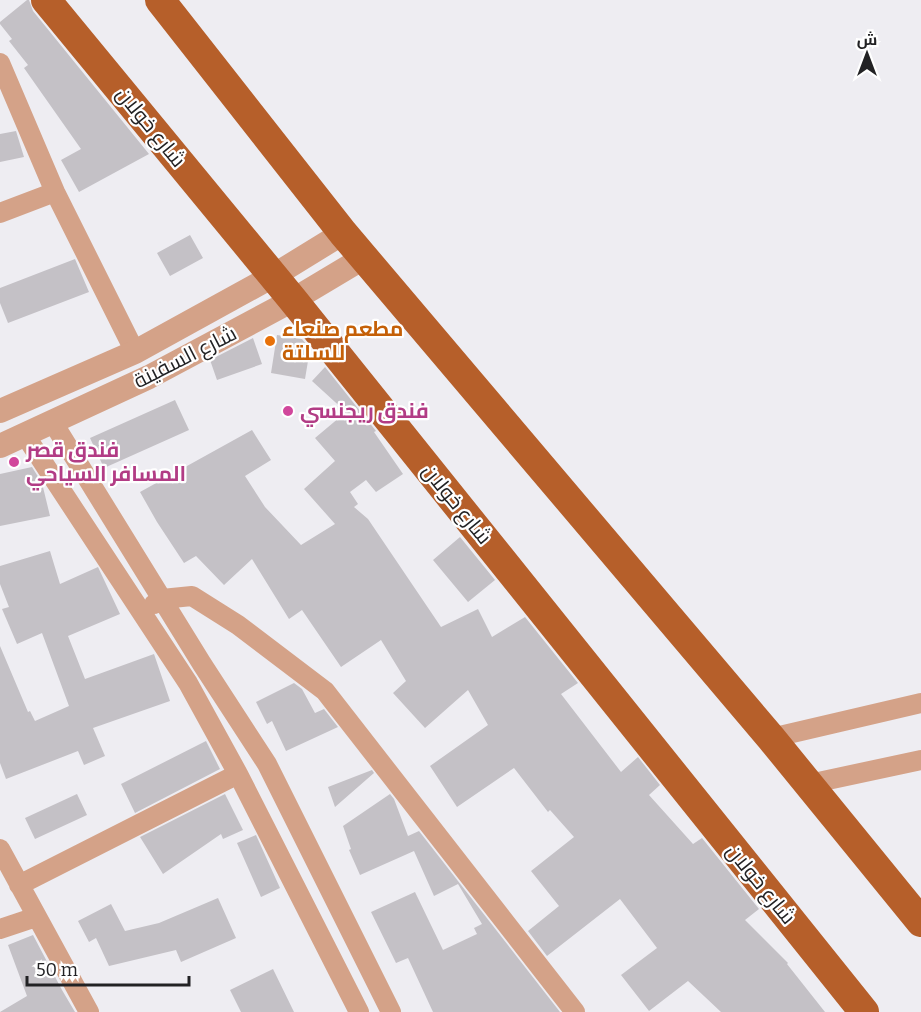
<svg xmlns="http://www.w3.org/2000/svg" width="921" height="1012" font-family="Bitter,Cairo,serif">
<style>
.building{fill:#c4c1c6}
.lines{fill:none;stroke-linecap:round;stroke-linejoin:round}
.minor{stroke:#d4a288;stroke-width:20}
.tertiary{stroke:#d4a288;stroke-width:24}
.primary{stroke:#b65f2a;stroke-width:30}
.food-dot{fill:#e8710a;stroke:#fff;stroke-width:2}
.hotel-dot{fill:#d1479c;stroke:#fff;stroke-width:2}
.labels{text-anchor:middle;dominant-baseline:central;stroke-width:4.5;stroke-linejoin:round;paint-order:stroke}
.street-label{font-size:21px;fill:#222224;stroke:#fff}
.food-label{font-size:21px;font-weight:bold;fill:#c56008;stroke:#fff;text-anchor:start}
.hotel-label{font-size:21px;font-weight:bold;fill:#b23c85;stroke:#fff;text-anchor:start}
</style>
<rect width="100%" height="100%" fill="#eeedf2"/>
<!-- building -->
<path class="building" d="M 27,0 L 29,0 L 33,11 L 149,154 L 79,192 L 61,160 L 81,149 L 24,68 L 28,65 L 9,41 L 12,39 L 0,24 L 0,22 Z
M 16,131 L 24,157 L 0,162 L 0,134 Z
M 190,235 L 203,258 L 170,276 L 157,253 Z
M 75,259 L 89,292 L 8,323 L 0,303 L 0,288 Z
M 277,335 L 302,339 L 310,349 L 305,379 L 271,373 Z
M 253,338 L 262,364 L 217,380 L 210,360 Z
M 325,367 L 376,431 L 374,432 L 403,474 L 376,492 L 366,480 L 350,492 L 358,504 L 354,507 L 368,519 L 441,627 L 478,609 L 492,637 L 525,617 L 578,683 L 561,694 L 621,772 L 638,757 L 660,785 L 649,795 L 693,844 L 702,838 L 759,909 L 745,920 L 788,963 L 787,964 L 825,1012 L 721,1012 L 688,981 L 649,1011 L 621,975 L 657,948 L 620,899 L 547,956 L 528,931 L 559,906 L 531,871 L 574,837 L 550,810 L 548,812 L 514,768 L 457,807 L 430,766 L 488,725 L 468,690 L 425,728 L 393,693 L 406,681 L 381,640 L 341,667 L 302,610 L 289,619 L 252,559 L 224,585 L 196,556 L 184,563 L 157,522 L 140,492 L 252,430 L 271,460 L 245,476 L 265,507 L 301,545 L 335,524 L 304,489 L 335,461 L 315,438 L 346,412 L 312,381 Z
M 175,400 L 189,430 L 104,468 L 90,438 Z
M 32,467 L 42,483 L 50,516 L 0,526 L 0,474 Z
M 460,537 L 495,580 L 468,602 L 433,560 Z
M 50,551 L 60,584 L 98,567 L 120,614 L 68,636 L 85,679 L 154,654 L 170,701 L 93,728 L 105,756 L 84,765 L 78,751 L 6,779 L 0,763 L 0,646 L 28,712 L 30,711 L 35,721 L 69,706 L 42,633 L 17,644 L 2,609 L 9,607 L 0,584 L 0,566 Z
M 294,683 L 302,689 L 315,713 L 324,709 L 338,727 L 286,751 L 272,721 L 267,724 L 256,702 Z
M 206,741 L 220,769 L 135,813 L 121,784 Z
M 372,770 L 374,773 L 335,807 L 328,787 Z
M 77,794 L 87,815 L 35,839 L 25,818 Z
M 225,794 L 243,830 L 223,839 L 221,834 L 163,874 L 140,837 Z
M 390,794 L 394,799 L 408,836 L 419,831 L 560,1012 L 433,1012 L 408,958 L 396,963 L 371,912 L 415,892 L 443,950 L 477,934 L 474,928 L 482,924 L 458,884 L 434,896 L 414,851 L 360,875 L 349,850 L 351,849 L 343,826 Z
M 256,835 L 280,888 L 261,897 L 237,843 Z
M 218,898 L 236,938 L 181,962 L 176,950 L 109,966 L 96,938 L 89,942 L 78,921 L 111,904 L 125,931 L 159,923 Z
M 33,935 L 62,990 L 75,1012 L 0,1012 L 27,996 L 8,945 Z
M 273,969 L 294,1012 L 241,1012 L 230,990 Z"/>
<g class="lines">
<!-- minor -->
<path class="minor" d="M 0,63 L 55,192 L 135,352
M 0,213 L 55,192
M 52,421 L 202,664 L 267,764 L 391,1012
M 25,435 L 188,683 L 238,774 L 359,1012
M 154,604 L 162,599 L 192,596 L 238,625 L 325,691 L 575,1012
M 771,738 L 921,703
M 809,784 L 921,760
M 0,849 L 89,1012
M 19,885 L 238,774
M 0,929 L 36,917"/>
<!-- tertiary -->
<path class="tertiary" d="M 0,411 L 135,352 L 273,276 L 343,233
M 0,446 L 149,377 L 293,300 L 365,257"/>
<!-- primary -->
<path class="primary" d="M 46,0 L 293,300 L 864,1012
M 160,0 L 343,233 L 771,738 L 921,922"/>
</g>
<!-- markers -->
<circle class="food-dot" cx="270" cy="341" r="6"/>
<g class="hotel-dot">
<circle cx="288" cy="411" r="6"/>
<circle cx="14" cy="462" r="6"/>
</g>
<g class="labels">
<!-- street labels -->
<g class="street-label">
<text transform="translate(151 127) rotate(51)">شارع خولان</text>
<text transform="translate(185 357) rotate(-27)">شارع السفينة</text>
<text transform="translate(457 504) rotate(51)">شارع خولان</text>
<text transform="translate(761 884) rotate(51)">شارع خولان</text>
</g>
<!-- food labels -->
<g class="food-label">
<text x="282" y="329">مطعم صنعاء<tspan x="282" dy="24">للسلتة</tspan></text>
</g>
<!-- hotel labels -->
<g class="hotel-label">
<text x="300" y="411">فندق ريجنسي</text>
<text x="26" y="450">فندق قصر<tspan x="26" dy="24">المسافر السياحي</tspan></text>
</g>
</g>
<!-- north arrow -->
<g transform="translate(867 54)" stroke="#ffffff" stroke-width="4.5" paint-order="stroke">
<path d="M0-4.5L10 22L0 15L-10 22Z" fill="#222224"/>
<text y="-9" font-size="16" font-weight="bold" text-anchor="middle" fill="#222224">ش</text>
</g>
<!-- scale -->
<path d="M27 976v9h162v-9" fill="none" stroke="#222224" stroke-width="3"/>
<text x="36" y="976" font-size="18" fill="#222224" stroke="#ffffff" stroke-width="4.5" paint-order="stroke">50 m</text>
</svg>
